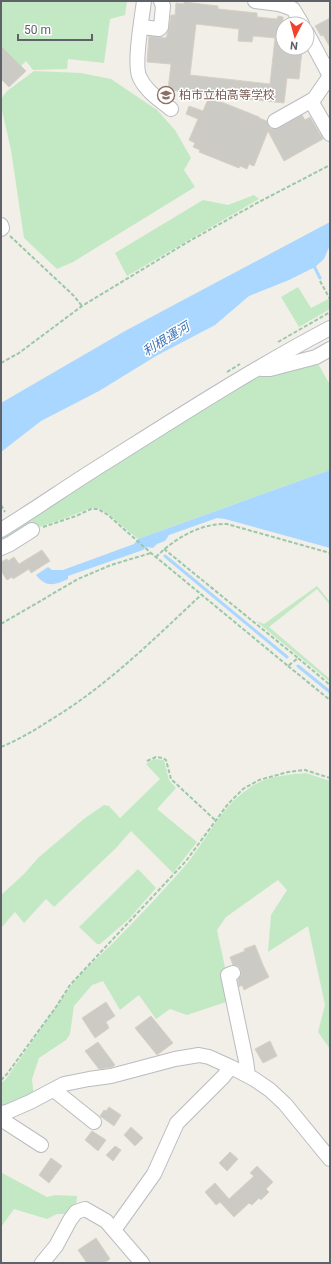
<svg xmlns="http://www.w3.org/2000/svg" width="331" height="1264" font-family="Roboto,'Noto Sans JP',sans-serif">
<style>
.green{fill:#c3e9c4}
.water{fill:#a9d7ff}
.lines{fill:none;stroke-linecap:round;stroke-linejoin:round}
.stream{stroke:#a9d7ff;stroke-width:3}
.building{fill:#cccac4;stroke:#d6d1c5;fill-rule:evenodd}
.minor-casing{stroke:#b9bcc1;stroke-width:16}
.path{stroke:#9ac8a9;stroke-width:2;stroke-dasharray:4 2;stroke-linecap:butt}
.minor{stroke:#fff;stroke-width:14}
.labels{text-anchor:middle;dominant-baseline:central;stroke-width:3;stroke-linejoin:round;paint-order:stroke}
.education-label{font-size:12px;fill:#785e54;stroke:#fff;text-anchor:start}
.water-label{font-size:13px;font-style:italic;fill:#3f76b8;stroke:#fff}
</style>
<rect width="100%" height="100%" fill="#f1efe7"/>
<!-- green -->
<path class="green" d="M 1,1 L 127,1 L 125,15 L 110,19 L 104,63 L 68,59 L 67,69 L 33,70 L 26,61 L 21,66 L 1,46 Z
M 34,71 L 81,73 L 111,79 L 157,110 L 175,130 L 191,158 L 184,170 L 195,187 L 73,262 L 57,269 L 24,238 L 11,150 L 1,106 L 1,99 L 7,91 Z
M 254,195 L 259,199 L 127,276 L 115,253 L 203,200 L 228,205 Z
M 298,287 L 311,308 L 330,298 L 330,309 L 299,327 L 281,297 Z
M 316,360 L 330,385 L 330,470 L 138,539 L 107,513 L 98,508 L 91,508 L 60,520 L 39,527 L 1,546 L 1,534 L 249,377 Z
M 317,586 L 330,602 L 330,605 L 317,589 L 269,627 L 330,679 L 330,682 L 256,621 L 264,624 Z
M 154,759 L 164,760 L 169,780 L 176,788 L 157,809 L 197,842 L 173,873 L 131,831 L 116,848 L 54,907 L 46,899 L 24,923 L 15,912 L 1,928 L 1,895 L 24,874 L 38,858 L 85,818 L 104,805 L 109,806 L 120,818 L 160,779 L 146,764 Z
M 306,773 L 330,781 L 330,1049 L 318,1032 L 325,1005 L 308,926 L 268,952 L 271,915 L 287,890 L 278,880 L 226,917 L 217,930 L 232,1000 L 187,1015 L 170,1009 L 156,1019 L 139,995 L 120,1010 L 103,981 L 92,985 L 74,1006 L 70,1034 L 66,1040 L 39,1058 L 32,1079 L 34,1098 L 1,1112 L 1,1083 L 6,1079 L 70,987 C 82,972 96,959 110,946 C 136,920 161,893 185,866 C 206,841 220,808 248,789 C 265,776 285,775 306,773 Z
M 138,869 L 156,888 L 129,919 L 100,944 L 97,944 L 79,927 Z
M 1,1169 L 2,1173 L 47,1197 L 55,1195 L 77,1196 L 76,1208 L 72,1214 L 57,1214 L 47,1219 L 14,1209 L 1,1227 Z"/>
<!-- water -->
<path class="water" d="M 330,222 L 330,245 L 324,259 L 315,267 L 289,280 L 249,296 L 215,325 L 156,356 L 99,391 L 41,421 L 1,452 L 1,403 L 125,331 Z
M 330,470 L 330,548 L 225,519 L 217,518 L 169,535 L 165,541 L 157,544 L 153,548 L 146,547 L 143,550 L 68,576 L 68,579 C 55,585 46,588 36,575 L 48,567 L 52,570 L 63,570 L 134,544 L 138,539 Z"/>
<g class="lines">
<!-- stream -->
<path class="stream" d="M 313,264 L 320,278
M 165,556 L 287,657
M 298,666 L 330,692"/>
</g>
<!-- building -->
<path class="building" d="M 184,2 L 218,6 L 218,9 L 257,13 L 257,17 L 277,19 L 278,16 L 283,17 L 283,49 L 302,51 L 299,79 L 287,78 L 284,103 L 168,90 L 171,64 L 147,62 L 149,36 L 166,38 L 169,28 L 171,15 L 175,15 L 176,3 L 184,4 ZM 196,24 L 239,29 L 238,41 L 252,42 L 253,36 L 275,38 L 270,84 L 190,75 Z
M 330,18 L 330,47 L 323,35 L 321,36 L 315,26 Z
M 1,46 L 26,71 L 9,87 L 1,79 Z
M 209,97 L 259,117 L 259,118 L 267,121 L 270,128 L 275,129 L 279,128 L 302,115 L 305,120 L 310,117 L 323,139 L 284,161 L 268,131 L 254,166 L 249,164 L 247,169 L 240,166 L 239,168 L 199,152 L 200,150 L 193,147 L 195,143 L 189,140 L 198,119 L 186,114 L 189,106 L 203,111 Z
M 42,550 L 50,561 L 31,573 L 29,569 L 13,579 L 12,577 L 7,580 L 1,571 L 1,562 L 7,559 L 8,561 L 14,557 L 19,564 Z
M 255,945 L 263,965 L 269,977 L 244,990 L 242,985 L 239,987 L 238,980 L 241,975 L 241,970 L 238,966 L 233,965 L 230,957 L 245,951 L 244,949 Z
M 106,1002 L 115,1016 L 106,1022 L 109,1028 L 95,1038 L 82,1018 Z
M 151,1016 L 173,1043 L 157,1055 L 135,1028 Z
M 270,1041 L 277,1056 L 263,1063 L 255,1049 Z
M 98,1042 L 115,1065 L 112,1067 L 99,1069 L 85,1051 Z
M 109,1107 L 121,1115 L 114,1126 L 100,1116 L 104,1110 L 106,1111 Z
M 131,1127 L 143,1138 L 135,1146 L 124,1135 Z
M 92,1131 L 106,1140 L 98,1151 L 85,1140 Z
M 115,1146 L 121,1150 L 113,1161 L 106,1155 Z
M 230,1152 L 238,1159 L 227,1171 L 219,1163 Z
M 51,1158 L 62,1166 L 49,1183 L 39,1175 Z
M 257,1166 L 273,1182 L 266,1189 L 269,1192 L 261,1200 L 259,1198 L 252,1205 L 249,1203 L 234,1217 L 220,1202 L 216,1205 L 205,1192 L 215,1183 L 229,1199 L 254,1176 L 250,1173 Z
M 96,1238 L 110,1259 L 104,1263 L 87,1263 L 78,1250 Z"/>
<g class="lines">
<!-- minor casing -->
<g class="minor-casing">
<path id="minor" d="M 144,1 C 142,17 133,67 140,78 C 146,91 160,100 171,109
M 255,1 L 279,4 L 293,9 L 302,24
M 141,27 L 159,29 L 161,27 L 163,6 L 161,1
M 307,33 L 330,76
M 311,101 L 330,134
M 275,121 L 314,99 L 330,76
M 1,225 L 2,228 L 1,229
M 262,369 L 270,369 L 316,357 L 330,349
M 1,530 C 37,508 72,483 108,461 C 181,415 254,368 330,328
M 1,548 L 10,544 L 32,530
M 233,973 L 228,975 L 246,1061 L 248,1076
M 54,1090 L 94,1122
M 1,1113 L 7,1112 L 30,1102 L 64,1084 L 89,1079 L 111,1076 L 175,1059 L 199,1055 L 209,1057 L 231,1067 L 254,1079 L 270,1090 L 285,1104 L 330,1159
M 1,1119 L 41,1145
M 114,1230 L 154,1174 L 177,1123 L 223,1077 L 231,1067
M 42,1263 L 56,1246 L 70,1220 L 76,1212 L 85,1209 L 106,1221 L 142,1263"/>
</g>
<!-- path -->
<path class="path" d="M 10,236 L 74,296 L 82,306
M 320,281 L 330,299
M 278,342 L 330,312
M 1,363 L 19,353 L 82,306 L 186,243 L 257,203 L 330,165
M 227,372 L 240,364
M 1,505 L 5,512
M 43,527 L 76,516 L 91,509 L 98,509 L 108,515 L 151,553 L 288,666 L 298,658 L 330,685
M 164,549 L 298,658
M 156,557 C 174,539 200,523 227,524 L 330,553
M 1,624 L 78,579 L 111,565 L 151,553
M 288,666 L 330,700
M 1,747 C 20,739 35,730 52,719 C 108,685 154,639 202,594
M 147,761 L 156,757 L 163,758 L 166,760 L 171,779 L 215,820
M 1,1080 L 7,1074 L 56,1007 L 70,985 L 186,861 L 228,804 L 243,789 L 259,780 L 288,772 L 305,770 L 330,778"/>
<!-- minor -->
<use href="#minor" class="minor"/>
</g>
<!-- icons -->
<defs>
<g id="school-ring" transform="scale(0.9)"><circle r="9.5" fill="#fff" stroke="#8d6e63" stroke-width="1.5"/><path d="M0-5L7-2L0 1L-7-2ZM-4 1L0 2.5L4 1V4Q0 6-4 4Z" fill="#8d6e63"/></g>
</defs>
<g fill-rule="evenodd">
<use href="#school-ring" x="166" y="95"/>
</g>
<g class="labels">
<!-- education labels -->
<g class="education-label">
<text x="179" y="95">柏市立柏高等学校</text>
</g>
<!-- water labels -->
<g class="water-label">
<text transform="translate(166 339) rotate(-32)">利根運河</text>
</g>
</g>
<!-- border -->
<rect width="331" height="1264" fill="none" stroke="#5e6268" stroke-width="4"/>
<!-- north arrow -->
<g transform="translate(295 36) rotate(186)"><circle r="19" fill="#ffffff" stroke="#bfc0c3"/>
<path d="M0-3L7 15L0 10L-7 15Z" fill="#f1422d"/>
<text y="-6" font-size="11" font-weight="bold" text-anchor="middle" fill="#5e6268">N</text>
</g>
<!-- scale -->
<path d="M18 34v6h74v-6" fill="none" stroke="#5e6268" stroke-width="2"/>
<text x="24" y="34" font-size="12" fill="#5e6268" stroke="#ffffff" stroke-width="3" paint-order="stroke">50 m</text>
</svg>
